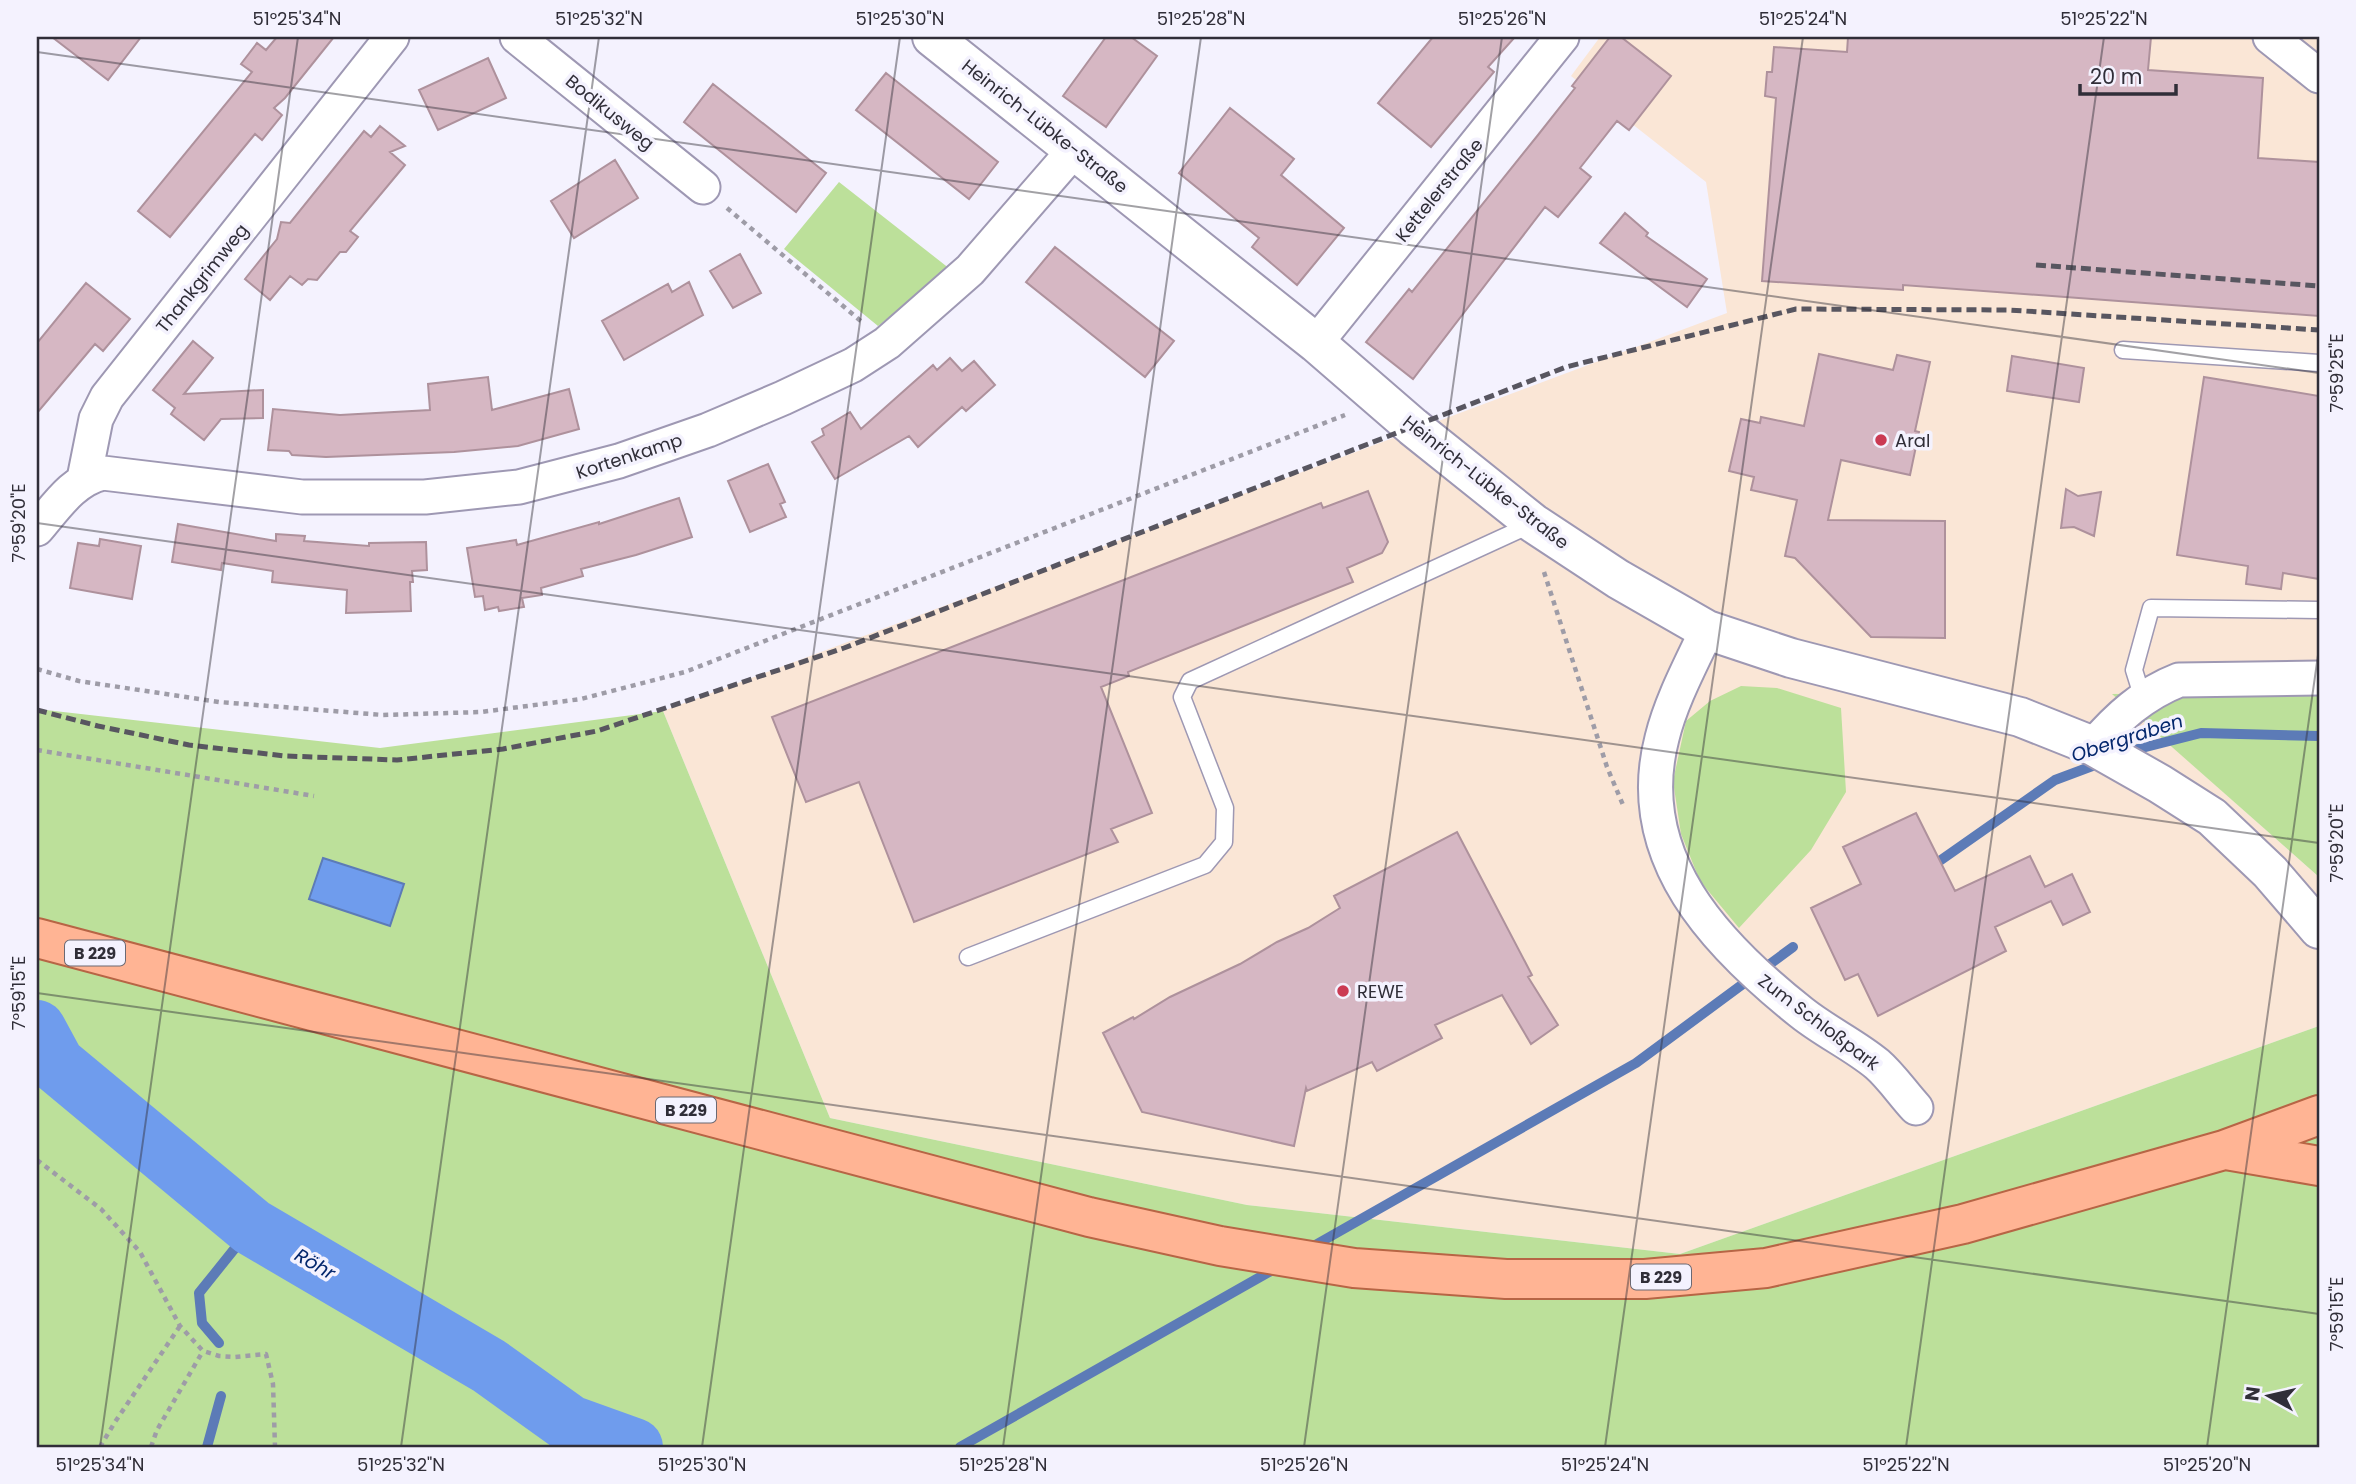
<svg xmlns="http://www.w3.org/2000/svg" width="2356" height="1484" font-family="Poppins,sans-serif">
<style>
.industrial{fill:#fae6d6}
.green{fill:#bce09a}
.water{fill:#6f9ced;stroke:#5c7bb7;stroke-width:2}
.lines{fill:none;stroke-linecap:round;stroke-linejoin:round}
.stream{stroke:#5c7bb7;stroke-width:10}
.river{stroke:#6f9ced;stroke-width:58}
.building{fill:#d6b7c3;stroke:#ae919c;stroke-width:2}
.service-casing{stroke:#9e98b3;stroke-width:19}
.minor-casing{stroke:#9e98b3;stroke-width:37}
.tertiary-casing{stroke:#9e98b3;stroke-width:42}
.primary-casing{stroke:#b76545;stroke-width:42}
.path{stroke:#9e9ca7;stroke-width:4.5;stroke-dasharray:5 5;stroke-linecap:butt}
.service{stroke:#fff;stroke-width:16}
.minor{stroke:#fff;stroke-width:33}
.tertiary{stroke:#fff;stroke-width:38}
.primary{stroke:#ffb494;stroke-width:38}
.rail{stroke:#585660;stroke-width:5;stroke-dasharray:10 5;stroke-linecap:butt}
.ticks{fill:none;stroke:#302e38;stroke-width:2;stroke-opacity:0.45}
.poi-dot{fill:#cb3a53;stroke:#f4f2fe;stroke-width:2.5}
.labels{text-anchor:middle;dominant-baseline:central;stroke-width:7;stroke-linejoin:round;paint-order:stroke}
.shield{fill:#f4f2fe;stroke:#6b6973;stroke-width:2}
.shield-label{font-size:16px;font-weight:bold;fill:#302e38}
.street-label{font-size:18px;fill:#302e38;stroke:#f4f2fe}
.poi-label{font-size:18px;fill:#302e38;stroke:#f4f2fe;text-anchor:start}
.water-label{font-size:19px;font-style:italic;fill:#04276d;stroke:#f4f2fe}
.neatline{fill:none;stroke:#302e38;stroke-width:2.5}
.ticks-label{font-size:18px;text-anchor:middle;fill:#302e38}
</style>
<rect width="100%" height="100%" fill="#f4f2fe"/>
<!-- industrial -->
<path class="industrial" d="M 1600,37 L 2319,37 L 2319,691 L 2113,694 L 2319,877 L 2319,1026 L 1680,1254 L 1247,1205 L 830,1118 L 663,711 L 1727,313 L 1706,182 L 1571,76 Z"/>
<!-- green -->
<path class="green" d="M 839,182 L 950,269 L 878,326 L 784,249 Z
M 1741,686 L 1777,688 L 1841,708 L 1846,792 L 1811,850 L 1739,928 L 1700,881 L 1681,834 L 1673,781 L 1686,721 L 1710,701 Z
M 2319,691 L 2319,877 L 2112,694 Z
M 37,709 L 380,748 L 663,711 L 830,1118 L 1247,1205 L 1680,1254 L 2319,1026 L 2319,1447 L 37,1447 Z"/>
<!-- water -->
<path class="water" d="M 323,858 L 404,884 L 390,926 L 309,899 Z"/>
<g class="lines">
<!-- stream -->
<path class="stream" d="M 2126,752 L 2201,733 L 2319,736
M 1931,867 L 2055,780 L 2103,762
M 1310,1248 L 1636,1063 L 1793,947
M 219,1343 L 202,1323 L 199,1293 L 252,1227
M 207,1447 L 221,1396
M 960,1447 L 1276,1268"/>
<!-- river -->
<path class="river" d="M 37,1029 L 56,1064 L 252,1227 L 489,1366 L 570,1424 L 634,1447"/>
</g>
<!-- building -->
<path class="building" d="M 52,37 L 141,37 L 108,80 Z
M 277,37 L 334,37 L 285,98 L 274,108 L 282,115 L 262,140 L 255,134 L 170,237 L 138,211 L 252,72 L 241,64 L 257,43 L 266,50 Z
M 1106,37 L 1131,37 L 1157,56 L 1106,127 L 1063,96 Z
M 1433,37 L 1515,37 L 1488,67 L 1494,72 L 1431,147 L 1378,103 Z
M 1610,37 L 1621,37 L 1671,76 L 1629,130 L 1617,121 L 1580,168 L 1591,177 L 1558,217 L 1545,207 L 1413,379 L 1366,342 L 1409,289 L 1412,292 L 1538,135 L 1575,88 L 1572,86 Z
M 1848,37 L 2151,37 L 2148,70 L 2263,78 L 2258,158 L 2319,162 L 2319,316 L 1903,285 L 1903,290 L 1762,281 L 1776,98 L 1765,96 L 1767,72 L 1772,72 L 1774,47 L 1847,52 Z
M 488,58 L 506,98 L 438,130 L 419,90 Z
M 886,73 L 998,162 L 969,199 L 856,110 Z
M 713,84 L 826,173 L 796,212 L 684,122 Z
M 1230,108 L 1294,159 L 1281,175 L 1344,228 L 1297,285 L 1252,247 L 1259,238 L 1179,173 Z
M 380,126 L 405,146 L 390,152 L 405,165 L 350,231 L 358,237 L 346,252 L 340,252 L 317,280 L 308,279 L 302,285 L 290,276 L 270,300 L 245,279 L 277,239 L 281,222 L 290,223 L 364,131 L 371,137 Z
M 615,160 L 638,198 L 574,238 L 551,201 Z
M 1625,213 L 1648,233 L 1646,236 L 1707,279 L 1687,307 L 1600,243 Z
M 1055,247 L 1174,341 L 1145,377 L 1026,282 Z
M 740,254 L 761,293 L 733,308 L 710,271 Z
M 689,282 L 703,315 L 624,360 L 602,321 L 668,284 L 672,292 Z
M 86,283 L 130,319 L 103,351 L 95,344 L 37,413 L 37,343 Z
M 193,341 L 213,358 L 184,394 L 263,390 L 263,418 L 221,419 L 204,440 L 171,414 L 175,408 L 153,390 Z
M 1819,354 L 1893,370 L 1897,355 L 1930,362 L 1915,431 L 1919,432 L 1910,475 L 1841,460 L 1828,520 L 1945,521 L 1945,638 L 1871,637 L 1795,558 L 1785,556 L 1797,500 L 1751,490 L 1754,477 L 1729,471 L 1741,419 L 1760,423 L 1761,417 L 1804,426 Z
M 2012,356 L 2084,368 L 2079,402 L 2007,391 Z
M 950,358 L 962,371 L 974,361 L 995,385 L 966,411 L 962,407 L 918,447 L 909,436 L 835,479 L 812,442 L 824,435 L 822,429 L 850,412 L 861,429 L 933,365 L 937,370 Z
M 488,377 L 492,410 L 569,389 L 579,429 L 518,446 L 454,452 L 326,457 L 292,455 L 289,451 L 268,450 L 273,409 L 340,415 L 430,410 L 428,384 Z
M 2204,377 L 2319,396 L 2319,579 L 2283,573 L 2281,589 L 2246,584 L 2248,566 L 2177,555 Z
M 768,464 L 785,502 L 780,504 L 786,517 L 750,532 L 728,481 Z
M 2066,489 L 2078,496 L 2101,492 L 2094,536 L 2074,527 L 2061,528 Z
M 1368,491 L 1388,542 L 1382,553 L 1347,568 L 1353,582 L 1128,672 L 1129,676 L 1101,687 L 1152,813 L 1111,829 L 1118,842 L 914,922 L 859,782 L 806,802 L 772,717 L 1321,503 L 1323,508 Z
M 679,498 L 692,537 L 636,555 L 581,569 L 583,576 L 541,588 L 542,595 L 522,598 L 524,607 L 499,611 L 498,607 L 485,610 L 483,596 L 475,597 L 467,548 L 516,540 L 517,545 L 599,522 L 599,524 Z
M 178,524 L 276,541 L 276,534 L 305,536 L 304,541 L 369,546 L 369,543 L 426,542 L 427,570 L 412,571 L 413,582 L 410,582 L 411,611 L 346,613 L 347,590 L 272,582 L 273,571 L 222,563 L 221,570 L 172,562 Z
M 100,539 L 141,546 L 132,599 L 70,588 L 78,543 L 99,546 Z
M 1916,813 L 1955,891 L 2030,856 L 2045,887 L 2072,874 L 2090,912 L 2063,925 L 2051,901 L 1995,927 L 2006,951 L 1878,1016 L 1858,974 L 1845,980 L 1811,908 L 1861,884 L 1843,847 Z
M 1457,832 L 1532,975 L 1528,977 L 1558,1025 L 1531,1044 L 1502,995 L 1435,1025 L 1442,1038 L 1377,1071 L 1372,1062 L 1307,1091 L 1306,1088 L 1294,1146 L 1142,1112 L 1103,1033 L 1133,1017 L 1134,1019 L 1170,997 L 1240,964 L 1277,942 L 1308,928 L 1340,908 L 1334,896 Z"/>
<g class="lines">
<!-- service casing -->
<g class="service-casing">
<path id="service" d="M 2123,350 L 2319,363
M 2143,699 L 2134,670 L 2151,608 L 2319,610
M 968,957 L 1205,865 L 1224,842 L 1225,808 L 1182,697 L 1190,681 L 1532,524"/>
</g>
<!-- minor casing -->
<g class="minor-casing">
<path id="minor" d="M 517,37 L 703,187
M 2270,37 L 2319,76
M 1316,343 L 1562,37
M 84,479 L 96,419 L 107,397 L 392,37
M 37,529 C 56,507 73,480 103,473 L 302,497 L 425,497 L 519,487 L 619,461 L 708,430 L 783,398 L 853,365 L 887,343 L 970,270 L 1075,149
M 1707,630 C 1691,664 1671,701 1662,738 C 1631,857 1716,945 1802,1013 C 1826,1032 1854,1045 1877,1064 C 1891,1076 1903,1094 1916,1108
M 2093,746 C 2117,718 2143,694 2179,680 L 2319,678"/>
</g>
<!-- tertiary casing -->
<g class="tertiary-casing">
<path id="tertiary" d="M 932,37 L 1316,343 L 1413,427 L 1533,523 L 1618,579 L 1707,630 L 1791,658 L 2020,717 L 2093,746 L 2160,784 L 2212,817 L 2270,872 L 2319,929"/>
</g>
<!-- primary casing -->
<g class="primary-casing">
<path id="primary" d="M 37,938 L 1089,1217 L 1220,1246 L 1354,1268 L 1506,1279 L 1645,1279 L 1766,1268 L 1963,1224 L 2224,1150 L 2319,1115
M 2226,1150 L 2319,1166"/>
</g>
<!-- path -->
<path class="path" d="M 727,208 L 862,322
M 1544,572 L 1607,767 L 1623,805
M 37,669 L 79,681 L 219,702 L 383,715 L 481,712 L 581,699 L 685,672 L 1345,415
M 37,750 L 314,796
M 37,1160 L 101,1209 L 140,1252 L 180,1326 L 203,1351 L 219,1356 L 235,1357 L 266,1354 L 273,1384 L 275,1447
M 100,1447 L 115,1422 L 180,1326
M 151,1447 L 157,1430 L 203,1351"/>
<!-- service -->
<use href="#service" class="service"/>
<!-- minor -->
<use href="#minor" class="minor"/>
<!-- tertiary -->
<use href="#tertiary" class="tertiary"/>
<!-- primary -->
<use href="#primary" class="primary"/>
<!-- rail -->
<path class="rail" d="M 2036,265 L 2319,286
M 37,710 L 98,726 L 189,745 L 285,756 L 397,760 L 503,749 L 597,731 L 844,648 L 1566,367 L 1796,309 L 2009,310 L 2319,330"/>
</g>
<!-- ticks -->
<path class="ticks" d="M 37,52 L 2319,373M 37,523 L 2319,843M 37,993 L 2319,1314M 100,1447 L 298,37M 401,1447 L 599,37M 702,1447 L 900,37M 1003,1447 L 1201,37M 1304,1447 L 1502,37M 1605,1447 L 1803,37M 1906,1447 L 2104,37M 2207,1447 L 2319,648"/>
<!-- markers -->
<g class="poi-dot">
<circle cx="1881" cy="440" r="7"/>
<circle cx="1343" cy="991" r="7"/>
</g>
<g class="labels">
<!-- shield labels -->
<g class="shield">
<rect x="65" y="940.5" width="60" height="25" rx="5"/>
<rect x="656" y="1097.5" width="60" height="25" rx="5"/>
<rect x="1631" y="1264.5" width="60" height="25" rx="5"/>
</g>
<g class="shield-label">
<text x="95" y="953">B 229</text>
<text x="686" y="1110">B 229</text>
<text x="1661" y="1277">B 229</text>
</g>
<!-- street labels -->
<g class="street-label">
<text transform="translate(610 112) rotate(39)">Bodikusweg</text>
<text transform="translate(1045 126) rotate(38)">Heinrich-Lübke-Straße</text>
<text transform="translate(1439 190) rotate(-51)">Kettelerstraße</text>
<text transform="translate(202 278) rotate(-51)">Thankgrimweg</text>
<text transform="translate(629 456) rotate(-18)">Kortenkamp</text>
<text transform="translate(1486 482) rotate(38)">Heinrich-Lübke-Straße</text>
<text transform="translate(1819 1022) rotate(37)">Zum Schloßpark</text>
</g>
<!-- poi labels -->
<g class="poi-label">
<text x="1895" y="440">Aral</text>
<text x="1357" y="991">REWE</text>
</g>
<!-- water labels -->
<g class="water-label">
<text transform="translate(2127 738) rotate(-18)">Obergraben</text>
<text transform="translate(315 1264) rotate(30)">Röhr</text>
</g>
</g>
<!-- border -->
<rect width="2356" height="1484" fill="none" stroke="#f4f2fe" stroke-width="77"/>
<!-- north arrow -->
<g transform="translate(2269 1396) rotate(278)" stroke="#f4f2fe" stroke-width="5" paint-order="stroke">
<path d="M0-5L12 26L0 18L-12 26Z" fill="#302e38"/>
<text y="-10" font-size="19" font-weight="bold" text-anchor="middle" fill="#302e38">N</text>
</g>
<!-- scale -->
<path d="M2080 84v10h96v-10" fill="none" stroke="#302e38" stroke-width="3.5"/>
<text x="2090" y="84" font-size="21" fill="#302e38" stroke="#f4f2fe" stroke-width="5" paint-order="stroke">20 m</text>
<rect x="38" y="38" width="2280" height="1408" class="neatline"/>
<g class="ticks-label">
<text x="297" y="25">51°25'34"N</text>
<text x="599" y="25">51°25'32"N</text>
<text x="900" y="25">51°25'30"N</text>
<text x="1201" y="25">51°25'28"N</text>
<text x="1502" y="25">51°25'26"N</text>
<text x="1803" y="25">51°25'24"N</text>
<text x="2104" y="25">51°25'22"N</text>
<text transform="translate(2337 373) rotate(-90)" y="6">7°59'25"E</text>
<text transform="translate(19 523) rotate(-90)" y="6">7°59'20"E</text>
<text transform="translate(2337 843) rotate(-90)" y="6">7°59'20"E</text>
<text transform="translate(19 993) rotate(-90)" y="6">7°59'15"E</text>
<text transform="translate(2337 1314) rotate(-90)" y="6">7°59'15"E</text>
<text x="100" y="1471">51°25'34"N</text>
<text x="401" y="1471">51°25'32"N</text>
<text x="702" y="1471">51°25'30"N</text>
<text x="1003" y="1471">51°25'28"N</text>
<text x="1304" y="1471">51°25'26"N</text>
<text x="1605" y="1471">51°25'24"N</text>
<text x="1906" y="1471">51°25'22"N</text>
<text x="2207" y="1471">51°25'20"N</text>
</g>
</svg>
